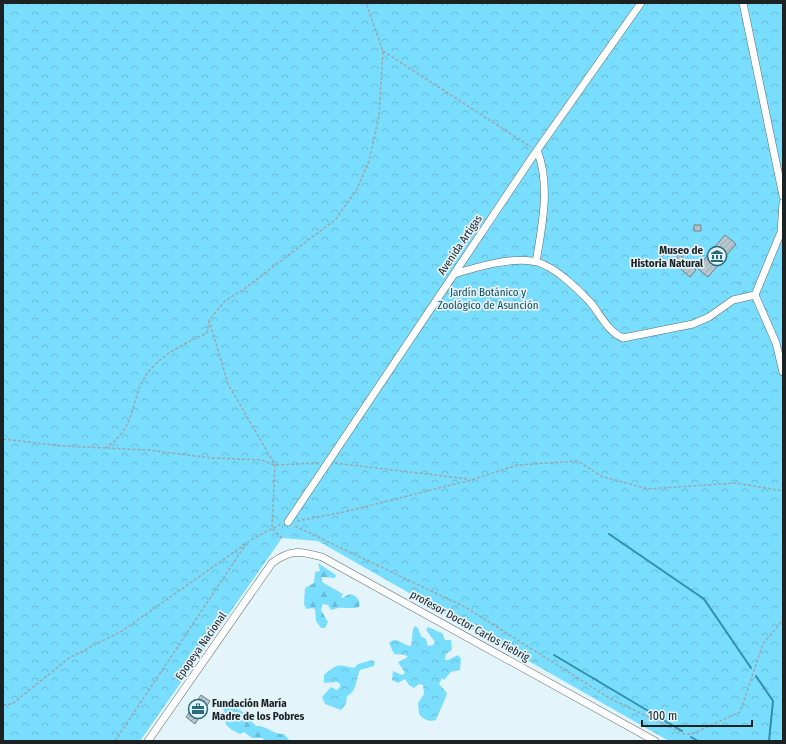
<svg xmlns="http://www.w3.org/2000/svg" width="786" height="744" font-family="'Fira Sans Condensed',sans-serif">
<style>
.forest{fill:url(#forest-firs)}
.park{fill:url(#park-crowns)}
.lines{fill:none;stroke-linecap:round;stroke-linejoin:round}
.stream{stroke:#318fa9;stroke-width:2}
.building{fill:url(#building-hatch);stroke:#728186}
.minor-casing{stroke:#5c6b70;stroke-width:8}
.path{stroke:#9aa7ac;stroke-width:1.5;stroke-dasharray:3 2;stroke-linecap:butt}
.minor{stroke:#fff;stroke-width:7}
.labels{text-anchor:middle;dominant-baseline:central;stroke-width:3.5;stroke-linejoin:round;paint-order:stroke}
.street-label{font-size:11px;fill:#1c2224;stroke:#e3f4fa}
.poi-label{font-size:11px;font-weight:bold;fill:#1c2224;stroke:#e3f4fa;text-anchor:end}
.park-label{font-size:11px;fill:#144b5a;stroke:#e3f4fa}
</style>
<defs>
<pattern id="forest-firs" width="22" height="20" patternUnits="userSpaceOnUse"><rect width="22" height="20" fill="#79ddfd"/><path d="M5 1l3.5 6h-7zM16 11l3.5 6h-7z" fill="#68bdd9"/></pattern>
<pattern id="park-crowns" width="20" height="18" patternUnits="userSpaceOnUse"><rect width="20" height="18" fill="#79ddfd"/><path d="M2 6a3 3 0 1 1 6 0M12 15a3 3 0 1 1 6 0" fill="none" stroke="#68bdd9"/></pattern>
<pattern id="building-hatch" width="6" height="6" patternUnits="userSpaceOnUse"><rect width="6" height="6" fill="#b7c7cd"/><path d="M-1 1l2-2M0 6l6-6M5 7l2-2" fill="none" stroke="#9dabb0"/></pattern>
</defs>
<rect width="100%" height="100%" fill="#e3f4fa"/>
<!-- forest -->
<path class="forest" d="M 318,563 L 336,575 L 335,578 L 322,577 L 322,582 L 343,594 L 341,597 L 343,598 L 349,594 C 355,594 362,601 359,607 C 347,610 344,605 331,610 L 328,605 L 323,604 L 321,610 L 328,622 L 325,628 L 321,628 L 316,621 L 315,609 L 312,608 L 306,609 L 304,604 L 305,588 L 314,583 L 315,572 L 320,571 Z
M 228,701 L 232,702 L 235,708 C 248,713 247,717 256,726 C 267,725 273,735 284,734 L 290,741 L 266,741 L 262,738 L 252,738 L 244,732 L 240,734 C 235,731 227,729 225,721 C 225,717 226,713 223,709 Z"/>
<!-- park -->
<path class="park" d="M 3,3 L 783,3 L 783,741 L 669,741 L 318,541 L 282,538 L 140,741 L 3,741 Z
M 415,626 L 418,628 L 421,636 L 426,639 L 428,646 L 433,645 L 435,642 L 426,630 L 428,627 L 442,633 L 445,640 L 451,640 L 452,650 L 446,654 L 445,660 L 448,660 L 458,655 L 461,659 L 460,670 L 451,672 L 444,680 L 442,678 L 439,684 L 447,693 C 444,704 440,709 436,720 C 430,722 423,720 419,714 L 418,703 L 424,694 L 423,685 L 419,684 L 414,688 L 409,685 L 405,679 L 398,683 L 392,680 L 393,671 L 402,675 L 405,673 L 398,662 L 408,657 L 405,655 L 394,654 L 389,643 C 396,635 402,645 411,646 L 413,629 Z
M 372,660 L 375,662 L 374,666 L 360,670 C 356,678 357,692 347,696 L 346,704 L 341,710 L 325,704 L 322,697 L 331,687 L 337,690 L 340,687 L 340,684 L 337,682 L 324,683 L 324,675 C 337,664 337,664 354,668 L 358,664 Z"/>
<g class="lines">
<!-- stream -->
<path class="stream" d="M 609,534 L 704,599 L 751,668
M 554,655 L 682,731
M 756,676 L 773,701 L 769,741
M 691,737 L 698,741"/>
</g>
<!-- building -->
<path class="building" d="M 694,225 L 701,225 L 701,231 L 694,231 Z
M 725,235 L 736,244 L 708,277 L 697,268 Z
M 679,254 L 696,270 L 690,277 L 673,262 Z
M 201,695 L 210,701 L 195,724 L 186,717 Z"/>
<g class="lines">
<!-- minor casing -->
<g class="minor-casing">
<path id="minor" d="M 743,3 L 783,196
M 536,262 C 542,226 551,185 537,150
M 454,274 C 477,267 513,256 537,262 C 555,267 578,289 590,302 C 601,315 607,331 623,338 L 693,324 L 709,317 L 733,300 L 755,295
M 755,295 L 781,232 L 783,203
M 755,295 L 776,343 L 783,372
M 288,522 L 533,156 L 641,3
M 148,741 L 272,563 C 291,549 301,551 322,557 L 655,741"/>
</g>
<!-- path -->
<path class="path" d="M 383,51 L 531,147
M 739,282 L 741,285
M 3,439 L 63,446 L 148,450 L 212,458 L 261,460 L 275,465 L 319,463
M 105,448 C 110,445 115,441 119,436 C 134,421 133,395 145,377 C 158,356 185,343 207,333 L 209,322
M 335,463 L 468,479
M 297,521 L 344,512 L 471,480 L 518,465 L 578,461 L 601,476 L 648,489 L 736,483 L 783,491
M 295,526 L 467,608 L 611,699 L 684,734 L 692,734 L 740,712 L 763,644 L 783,620
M 282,538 L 272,528 L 275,465 L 228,384 L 209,320 L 225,301 L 244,289 L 336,219 L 357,189 L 369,161 L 379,116 L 383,51 L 366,3
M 3,705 L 12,704 L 69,658 L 122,631 L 254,538 L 281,524
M 115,741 L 246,544"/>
<!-- minor -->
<use href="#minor" class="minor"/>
</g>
<!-- icons -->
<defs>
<g id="museum-ring" transform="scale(1)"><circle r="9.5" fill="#e3f4fa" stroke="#296a7d" stroke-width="1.5"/><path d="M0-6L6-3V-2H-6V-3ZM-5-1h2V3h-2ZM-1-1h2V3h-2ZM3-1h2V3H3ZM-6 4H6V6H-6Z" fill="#296a7d"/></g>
<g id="office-ring" transform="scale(1)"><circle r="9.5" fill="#e3f4fa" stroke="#296a7d" stroke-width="1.5"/><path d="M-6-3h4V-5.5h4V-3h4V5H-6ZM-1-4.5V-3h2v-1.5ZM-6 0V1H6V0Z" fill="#296a7d"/></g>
</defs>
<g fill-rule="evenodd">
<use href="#museum-ring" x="717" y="256"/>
<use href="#office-ring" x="198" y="709"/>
</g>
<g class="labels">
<!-- street labels -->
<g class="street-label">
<text transform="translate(460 245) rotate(-56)">Avenida Artigas</text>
<text transform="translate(470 626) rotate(29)">profesor Doctor Carlos Fiebrig</text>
<text transform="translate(201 646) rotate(-55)">Epopeya Nacional</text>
</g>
<!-- poi labels -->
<g class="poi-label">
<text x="703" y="250">Museo de<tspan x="703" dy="13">Historia Natural</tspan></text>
<text x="212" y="703" text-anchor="start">Fundación María<tspan x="212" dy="13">Madre de los Pobres</tspan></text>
</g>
<!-- park labels -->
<g class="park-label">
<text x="488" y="292">Jardín Botánico y<tspan x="488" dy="13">Zoológico de Asunción</tspan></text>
</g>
</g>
<!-- border -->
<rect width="786" height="744" fill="none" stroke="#1c2224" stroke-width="8"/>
<!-- scale -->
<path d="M642 720v6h110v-6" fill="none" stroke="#1c2224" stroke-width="2"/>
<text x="648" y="720" font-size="12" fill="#1c2224" stroke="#e3f4fa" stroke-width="3" paint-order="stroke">100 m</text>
</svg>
